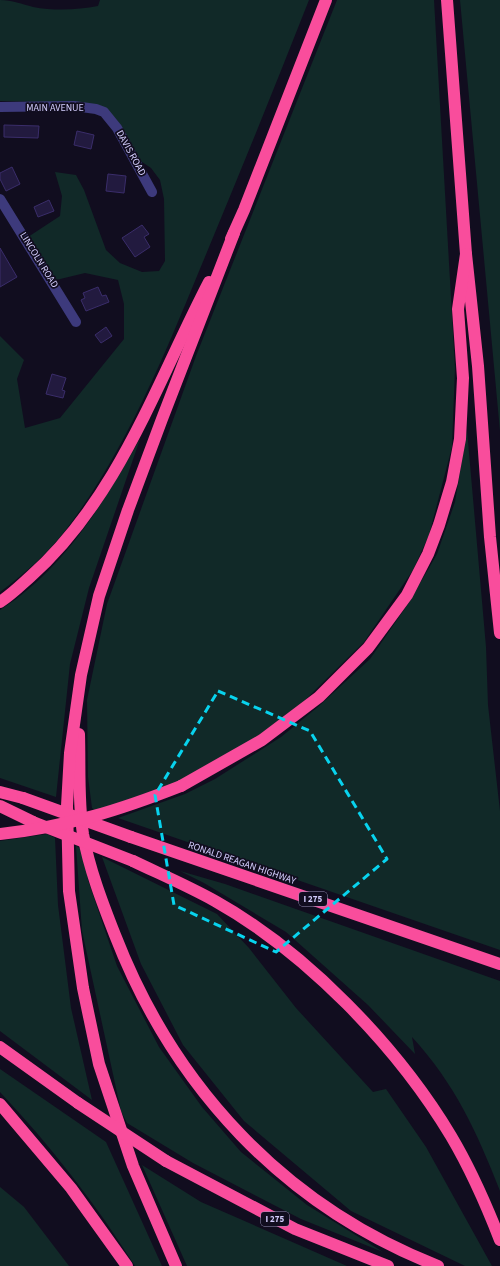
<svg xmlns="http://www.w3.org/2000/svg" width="500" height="1266" font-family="'Source Sans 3',sans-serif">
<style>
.green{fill:#112928}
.building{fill:#221a3f;stroke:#3a2d6a}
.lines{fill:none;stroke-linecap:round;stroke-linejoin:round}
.minor{stroke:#3d3a7c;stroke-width:10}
.highway{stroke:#f94d9c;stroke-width:12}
.highway-bridge{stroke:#f94d9c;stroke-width:12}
.marked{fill:none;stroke:#08d3ee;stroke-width:3;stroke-dasharray:8 5;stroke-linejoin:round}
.labels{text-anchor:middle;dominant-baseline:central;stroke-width:3.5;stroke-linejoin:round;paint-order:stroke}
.shield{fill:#110d1f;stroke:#9993ba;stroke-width:1}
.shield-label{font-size:9px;font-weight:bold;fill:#d3cdfd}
.street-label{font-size:10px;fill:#d3cdfd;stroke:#110d1f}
</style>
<rect width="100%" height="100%" fill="#110d1f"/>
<g class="green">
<path d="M0,0c12,0 22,4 33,7 21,4 45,3 65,-1l2,-6h209c-33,84 -67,168 -102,252 -39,94 -80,199 -143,280 -17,22 -41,43 -64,60v-256l24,24 -7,19 8,49 35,-10 64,-79v-35l-6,-24 -33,-7 -29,7 -28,-43 32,-21 2,-20 -7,-24 21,3 8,15 22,60 14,13 22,9 17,-1 6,-10 -1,-62 -4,-19 -9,-12 -12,-8 -22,-40 -13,-12 -16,-5 -88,-2z"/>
<path d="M337,0h97l21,368 -3,79 -23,88 -16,35 -49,72 -67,66 -53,38 -61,34 -87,31 -4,-3 -4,-31 -1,-77 20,-96 89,-248z"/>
<path d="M460,0h40v431z"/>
<path d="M467,430l19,217 2,58 12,106v139l-382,-132 67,-24 30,-15 66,-42 38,-31 51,-47 38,-55 29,-50 18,-52z"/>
<path d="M140,439l-51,149 -19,76 -14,133 -56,-19v-168c64,-40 103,-107 140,-171z"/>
<path d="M47,834l8,4 3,67 13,103 21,92 -92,-69v-190z"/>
<path d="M76,846l6,3 6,31 29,86 42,81 43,60 39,45 66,53 76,47 -82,-33 -108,-56 -66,-40 -6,-12 -39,-180z"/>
<path d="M102,857l115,57 32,34 47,60 77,84 13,-3 40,58 66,119h-27l-114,-55 -107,-90 -61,-76 -42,-81z"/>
<path d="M180,871l45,13 275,97v210c-23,-59 -45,-107 -88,-154l3,17 -47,-49 -82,-73 -82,-49z"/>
<path d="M0,1069l106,73 56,124h-27c-39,-62 -85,-121 -135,-174z"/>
<path d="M142,1165l59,37 146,64h-160z"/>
<path d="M0,1187l24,20 45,59h-69z"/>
</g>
<g class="building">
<path d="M4,125l35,1 -1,12 -34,-1z"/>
<path d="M77,131l17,4 -3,14 -17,-4z"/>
<path d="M12,167l8,17 -14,7 -6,-12v-6z"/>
<path d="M108,174l18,2 -2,17 -18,-2z"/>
<path d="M49,200l5,11 -16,6 -4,-10z"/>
<path d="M142,225l7,9 -5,3 6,10 -15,10 -13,-19z"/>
<path d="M0,248l17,29 -17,10z"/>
<path d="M98,287l4,9 4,-1 3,7 -23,9 -5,-11 4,-2 -2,-5z"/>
<path d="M106,327l6,9 -11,7 -6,-8z"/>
<path d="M52,374l14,4 -4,12 3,1 -2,7 -17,-4z"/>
</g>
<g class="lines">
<g class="minor">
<path d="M0,107l74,-1 22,3 8,3 13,16 35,64"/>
<path d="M0,199l76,123"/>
</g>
<g class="highway">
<path d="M447,0l19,254 12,112 12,171 10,96"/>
<path d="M231,239l13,-29 82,-210"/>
<path d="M0,602c11,-7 20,-16 30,-25 88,-78 126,-193 179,-295"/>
<path d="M79,734c1,33 -1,67 4,100 6,34 19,68 32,101 59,152 169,271 323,331"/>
<path d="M181,786l81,-46 57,-43 49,-49 39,-53 21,-41 11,-29 13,-43 8,-43 3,-61 -5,-69 8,-55"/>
<path d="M0,792l23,6"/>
<path d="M0,806l33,16"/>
<path d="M131,837l369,127"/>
<path d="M133,861c27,13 55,25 82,40 91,51 182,145 236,235 19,32 35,68 49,104"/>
<path d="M0,1047l78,56"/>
<path d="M0,1104l71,84 56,78"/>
<path d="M166,1161l129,68 93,37"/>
<path d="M176,1266l-43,-100 -34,-102 -16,-76 -14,-97 -2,-85 3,-53 11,-78 18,-79 29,-86 34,-91 72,-186"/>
</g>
<g class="highway-bridge">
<path d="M23,798l108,39"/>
<path d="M33,822l100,39"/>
<path d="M0,834c66,-7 120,-24 181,-48"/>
<path d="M78,1103l88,58"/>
</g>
</g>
<path class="marked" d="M218,691l92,40 77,128 -111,93 -102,-47 -19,-110z"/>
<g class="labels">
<g class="shield">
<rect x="299" y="892" width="28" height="14" rx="3"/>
<rect x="261" y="1212" width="28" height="14" rx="3"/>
</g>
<g class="shield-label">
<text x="313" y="899">I 275</text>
<text x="275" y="1219">I 275</text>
</g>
<g class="street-label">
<text x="55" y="108">MAIN AVENUE</text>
<text transform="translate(131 153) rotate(61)">DAVIS ROAD</text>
<text transform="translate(39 260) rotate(58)">LINCOLN ROAD</text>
<text transform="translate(242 863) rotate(19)">RONALD REAGAN HIGHWAY</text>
</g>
</g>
</svg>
